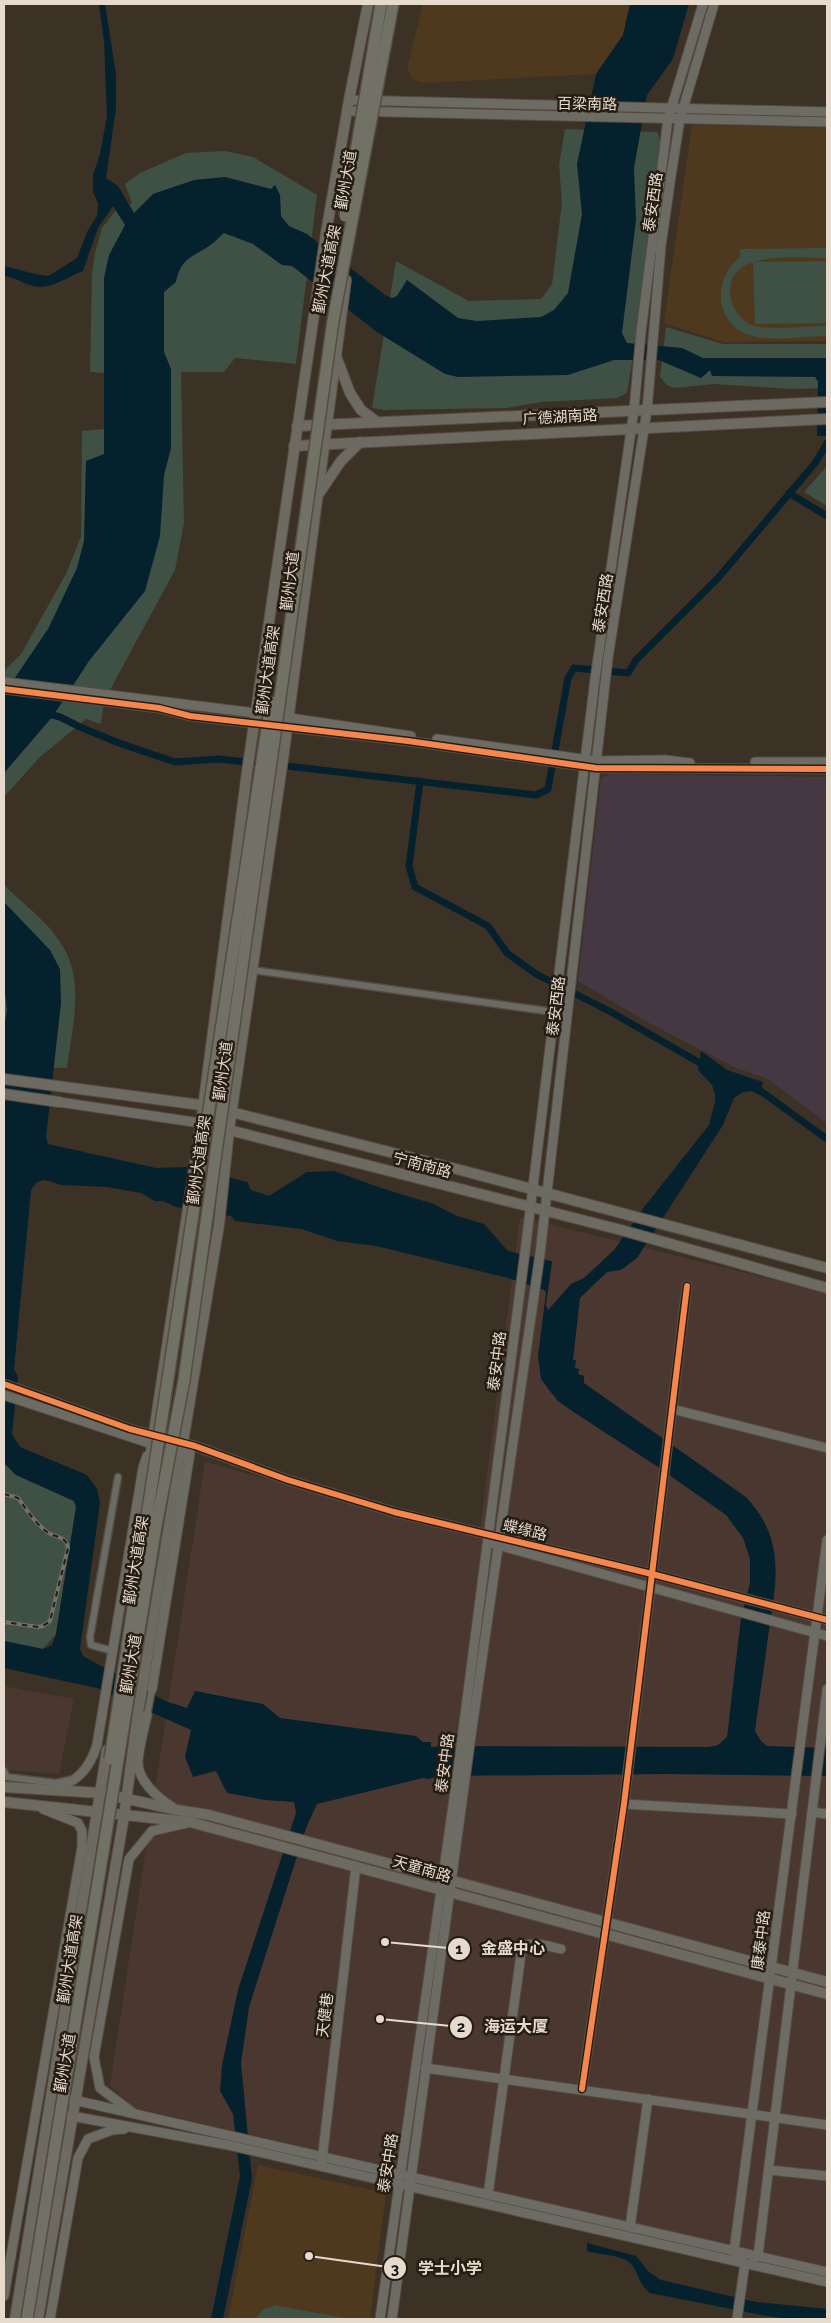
<svg xmlns="http://www.w3.org/2000/svg" width="831" height="2323" font-family="Raleway,'Noto Sans SC',sans-serif">
<style>
.commercial{fill:#4a3830}
.built{fill:#4e391e}
.medical{fill:#463842}
.green{fill:#3f5045}
.water{fill:#05212e;fill-rule:evenodd}
.lines{fill:none;stroke-linecap:round;stroke-linejoin:round}
.canal{stroke:#05212e;stroke-width:7}
.street-casing{stroke:#564c42;stroke-width:9}
.secondary-casing{stroke:#564c42;stroke-width:11}
.primary-casing{stroke:#564c42;stroke-width:12}
.street{stroke:#6a6b65;stroke-width:6}
.secondary{stroke:#6c6c65;stroke-width:9}
.primary{stroke:#6c6a61;stroke-width:10}
.rail-casing{stroke:#73716a;stroke-width:4}
.rail{stroke:#251c12;stroke-width:2;stroke-dasharray:5.5;stroke-linecap:butt}
.highway-bridge-casing{stroke:#564c42;stroke-width:14;stroke-linecap:butt}
.highway-bridge{stroke:#727166;stroke-width:11}
.cycleway-casing{stroke:#251c12;stroke-width:9}
.cycleway{stroke:#f5874c;stroke-width:6}
.labels{text-anchor:middle;dominant-baseline:central;stroke-width:5;stroke-linejoin:round;paint-order:stroke}
.street-label{font-size:15px;fill:#e6dacd;stroke:#251c12}
.leader{fill:none;stroke:#e6dacd;stroke-width:2}
.callout-dot{fill:#e6dacd;stroke:#251c12;stroke-width:2}
.mark-label{font-size:15px;text-anchor:middle;font-weight:bold;fill:#111}
.callout-label{font-size:16px;text-anchor:middle;font-weight:bold;fill:#e6dacd;stroke:#251c12;stroke-width:5;stroke-linejoin:round;paint-order:stroke}
</style>
<rect width="100%" height="100%" fill="#3c3125"/>
<g class="commercial">
<path d="M520,1217l307,76v974l-692,-159 -25,-23 95,-623 274,75z"/>
<path d="M4,1686l70,13 -15,75 -55,-4z"/>
</g>
<g class="built">
<path d="M423,4h207l-7,31 -27,39 -172,9 -11,-3 -6,-12z"/>
<path d="M692,125l135,3v213l-104,1 -59,-19z"/>
<path d="M258,2165l128,28 -16,126h-142z"/>
</g>
<path class="medical" d="M611,774l216,3v346l-61,-45 -30,-10 -87,-45 -71,-42 23,-203z"/>
<g class="green">
<path d="M565,129l92,3 3,7 -20,177 -13,77 -10,5 -76,4 -34,6 -123,2 -12,-2 24,-147 73,40 72,-2 11,-15 10,-81 -3,-38z"/>
<path d="M225,151l28,6 64,38 -21,169 -61,-6 -11,14h-43l3,151 -9,47 -71,131 -3,23 -15,-5 -47,39 -35,39v-126l17,-17 46,-82 14,-36 1,-105 22,-2v-56l-14,-1 2,-97 3,-22 7,-25 17,-22 4,5 9,-8 -7,-19 15,-11 46,-20z"/>
<path d="M827,248v10c-29,0 -106,-10 -96,41 2,11 10,21 20,26 15,6 58,1 76,1v10c-21,0 -50,5 -70,1 -42,-8 -47,-55 -17,-80v-8z"/>
<path d="M827,261v62l-72,1 -2,-62z"/>
<path d="M666,327l57,17h104v44l-36,1 -77,-5 -40,4 -7,-3 -7,-8z"/>
<path d="M827,466v40l-23,-14z"/>
<path d="M4,885c18,18 42,35 56,57 26,36 12,85 7,126l-63,-2z"/>
<path d="M4,1463l12,12 58,26 2,6 -20,127 -13,15 -39,-8z"/>
<path d="M275,2305l4,1 72,13h-95l6,-9z"/>
</g>
<g class="water">
<path d="M99,4h6l11,70v34l-10,70 12,8 16,27 19,-19 41,-14 31,-3 46,12 4,-4 5,10 1,21 8,10 18,8 78,61 7,3 5,-2 10,-16 51,38 19,3 64,-4 13,-7 14,-17 14,-79 -5,-50 19,-90 27,-39 7,-31h59l-16,55 -26,36 -13,73 2,52 -14,113 5,10 55,5 21,10h124v78h-10l1,-54 -3,-5 -103,-1 -2,-6 -9,8 -42,-18h-45l-46,15 -110,2 -13,-3 -68,-42 -85,-66 -10,-1 -29,-21 -29,-11c-5,4 -10,10 -15,13 -18,12 -28,12 -33,36l-12,10v60l7,17v79l-7,27 -4,61 -15,55 -56,70 -36,55 -49,57v-79l44,-65 29,-61 7,-27 2,-80 18,-7v-176l5,-23 16,-30 -12,-19 -15,22 -15,43c-17,6 -34,21 -53,14 -9,-3 -17,-8 -26,-9v-10l31,8 13,2 7,-4 22,-14 11,-28 9,-14 1,-13 -5,-11v-17l7,-21 7,-38 -3,-75z"/>
<path d="M4,902l46,48 10,19 1,34 -15,134 2,7 108,24 30,-1 61,15 4,8 18,6 38,-24 27,-1 50,18 50,15 23,12 27,8 24,27 43,10 1,1 -6,43 2,5 23,-26 13,-6 30,-28 31,-44 64,-81 6,-23v-8l-3,-9 -14,-15 3,-19 26,19 36,12 -3,13 -8,-4 -9,1 -9,6 -11,27 -86,133 -16,12 -14,2 -27,26 -7,62h3l-1,8 4,1 -1,5 6,2v7l162,114c41,44 30,86 22,140 -4,31 -9,63 -13,94l6,10 6,5 60,2v28l-161,-2 -227,2 -10,3 -6,-1 -106,26 -11,24 -57,179 -8,56 11,116 -29,140h-12l29,-143 -7,-62 -13,-23 2,-26 16,-75 58,-177 -2,-11 -29,-2 -38,-7 -11,-22 -23,6 -8,-20 6,-27 -94,-42 -93,-20v-27l39,8 9,-4 4,-11 20,-127 -2,-6 -58,-26 -12,-12v-436l3,-17 -3,-26zM45,1180l16,5 46,2 34,6 14,8h8l13,6 55,9 4,5 67,8 35,12 39,5 132,32 36,12 2,3 -8,63 3,23 8,11 9,11 14,10 83,54 71,50 17,23 7,21v24l-9,35 -14,119 -9,8 -9,2 -262,-1 -16,1v-5h-8l-7,-6 -136,-18 -17,-14 -68,-13 -8,17 -22,-7 -82,-45 -3,-7 20,-146 -3,-14 -10,-14 -67,-28 -8,-13 6,-57 -4,-8 17,-179 6,-8z"/>
<path d="M587,2243l49,13 13,16 12,8 95,22 71,7v10h-38l-22,-3 -117,-23c-13,-11 -11,-21 -20,-30 -10,-9 -31,-8 -43,-12z"/>
</g>
<g class="lines">
<g class="canal">
<path d="M789,493l38,23"/>
<path d="M45,713l15,4 20,10 39,16 56,19 43,-3 47,5"/>
<path d="M278,765l258,30 12,-6 20,-111 6,-10 54,5 8,-13 82,-82 98,-116 11,-19"/>
<path d="M420,781l-11,85 6,21 73,39 19,27 29,21 75,38 96,55"/>
<path d="M754,1088l8,4 65,47"/>
</g>
<g class="street-casing">
<g id="street">
<path d="M252,970l302,42"/>
<path d="M113,1651l-22,-6 -1,-8 28,-160"/>
<path d="M147,1715l5,-26"/>
<path d="M4,1771l3,6 49,6 13,-3"/>
</g>
</g>
<g class="secondary-casing">
<g id="secondary">
<path d="M349,100l478,12"/>
<path d="M347,111l480,11"/>
<path d="M4,682l252,31 155,23"/>
<path d="M4,689l155,19 31,8 218,25 188,27 231,1"/>
<path d="M437,739l160,22 68,-1 25,3"/>
<path d="M755,762h72"/>
<path d="M59,1102l148,22"/>
<path d="M4,1384l126,45 65,17 93,34 106,32 258,62 175,46"/>
<path d="M4,1395l148,49 25,6"/>
<path d="M672,1409l155,39"/>
<path d="M494,1544l333,92"/>
<path d="M152,1689l38,-236"/>
<path d="M147,1715c-3,14 -8,31 -9,46 -1,19 20,37 34,46"/>
<path d="M51,1790c26,-8 38,-20 46,-45l46,-277 4,-12"/>
<path d="M624,1804l168,10"/>
<path d="M812,1812l15,2"/>
<path d="M425,2068l402,57"/>
<path d="M582,2089l42,-285 63,-518"/>
<path d="M52,2095l775,177"/>
<path d="M50,2112l178,33 599,137"/>
<path d="M132,2112l-32,-24 -6,-31 35,-198 23,-28 35,-8"/>
<path d="M322,2161l34,-295"/>
<path d="M769,2170l58,6"/>
<path d="M488,2195l34,-248c12,-7 27,0 39,2"/>
<path d="M630,2227l18,-128"/>
<path d="M754,2258l4,-2 69,-567"/>
<path d="M4,2296l78,-449v-16l-4,-8 -35,-14"/>
<path d="M50,2319l28,-161 10,-19 24,-9 12,-1"/>
<path d="M380,2319l77,-542 68,-525 70,-573 39,-269 7,-78 27,-213 35,-115"/>
<path d="M392,2319l77,-569 71,-496 68,-596 39,-248 14,-164 10,-70 9,-57 34,-115"/>
<path d="M737,2319l8,-56 -11,-12 93,-711"/>
</g>
</g>
<g class="primary-casing">
<g id="primary">
<path d="M336,356l14,37 11,17 16,12"/>
<path d="M297,426l530,-24"/>
<path d="M294,446l533,-27"/>
<path d="M318,495l23,-34 19,-19"/>
<path d="M4,1079l204,27"/>
<path d="M4,1094l55,8"/>
<path d="M227,1111l222,56 378,101"/>
<path d="M229,1130l392,100 206,58"/>
<path d="M136,1550l65,-427 46,-351 79,-539 23,-133 19,-96"/>
<path d="M4,1787l97,6 76,17 32,5 618,167"/>
<path d="M4,1802l186,20 637,172"/>
<path d="M15,2319l92,-569"/>
<path d="M38,2319l86,-503 14,-103 81,-488 10,-95 55,-378 62,-472"/>
</g>
</g>
<use href="#street" class="street"/>
<use href="#secondary" class="secondary"/>
<use href="#primary" class="primary"/>
<g class="rail-casing">
<path id="rail" d="M4,1494l14,4c9,12 16,24 29,34 8,6 19,3 21,16l-18,73 -7,5 -5,1 -34,-5"/>
</g>
<use href="#rail" class="rail"/>
<g class="highway-bridge-casing">
<g id="highway-bridge">
<path d="M345,216l36,-212"/>
<path d="M110,1759l161,-1057"/>
<path d="M27,2319l129,-793 28,-146 149,-1059 60,-317"/>
</g>
</g>
<use href="#highway-bridge" class="highway-bridge"/>
<g class="cycleway-casing">
<g id="cycleway">
<path d="M4,689l155,19 31,8 218,25 188,27 231,1"/>
<path d="M4,1384l126,45 65,17 93,34 106,32 258,62 175,46"/>
<path d="M582,2089l42,-285 63,-518"/>
</g>
</g>
<use href="#cycleway" class="cycleway"/>
</g>
<g class="labels">
<g class="street-label">
<text transform="translate(587 104) rotate(1)">百梁南路</text>
<text transform="translate(346 180) rotate(-80)">鄞州大道</text>
<text transform="translate(653 202) rotate(-82)">泰安西路</text>
<text transform="translate(327 269) rotate(-79)">鄞州大道高架</text>
<text transform="translate(560 417) rotate(-3)">广德湖南路</text>
<text transform="translate(290 581) rotate(-83)">鄞州大道</text>
<text transform="translate(603 603) rotate(-81)">泰安西路</text>
<text transform="translate(268 670) rotate(-82)">鄞州大道高架</text>
<text transform="translate(556 1006) rotate(-83)">泰安西路</text>
<text transform="translate(223 1071) rotate(-82)">鄞州大道</text>
<text transform="translate(199 1160) rotate(-82)">鄞州大道高架</text>
<text transform="translate(422 1165) rotate(15)">宁南南路</text>
<text transform="translate(497 1361) rotate(-83)">泰安中路</text>
<text transform="translate(525 1530) rotate(14)">蝶缘路</text>
<text transform="translate(136 1560) rotate(-81)">鄞州大道高架</text>
<text transform="translate(131 1664) rotate(-80)">鄞州大道</text>
<text transform="translate(445 1763) rotate(-83)">泰安中路</text>
<text transform="translate(422 1869) rotate(16)">天童南路</text>
<text transform="translate(761 1940) rotate(-83)">康泰中路</text>
<text transform="translate(70 1959) rotate(-81)">鄞州大道高架</text>
<text transform="translate(325 2015) rotate(-83)">天健巷</text>
<text transform="translate(65 2063) rotate(-80)">鄞州大道</text>
<text transform="translate(388 2163) rotate(-81)">泰安中路</text>
</g>
</g>
<path class="leader" d="M385 1942L459 1949M380 2019L461 2027M309 2256L395 2268"/>
<g class="callout-dot">
<circle cx="385" cy="1942" r="5"/>
<circle cx="380" cy="2019" r="5"/>
<circle cx="309" cy="2256" r="5"/>
<circle cx="459" cy="1949" r="12"/>
<circle cx="461" cy="2027" r="12"/>
<circle cx="395" cy="2268" r="12"/>
</g>
<g class="mark-label">
<text x="459" y="1954">1</text>
<text x="461" y="2032">2</text>
<text x="395" y="2274">3</text>
</g>
<g class="callout-label">
<text x="513" y="1954">金盛中心</text>
<text x="516" y="2032">海运大厦</text>
<text x="450" y="2274">学士小学</text>
</g>
<rect width="831" height="2323" fill="none" stroke="#e6dacd" stroke-width="10"/>
</svg>
